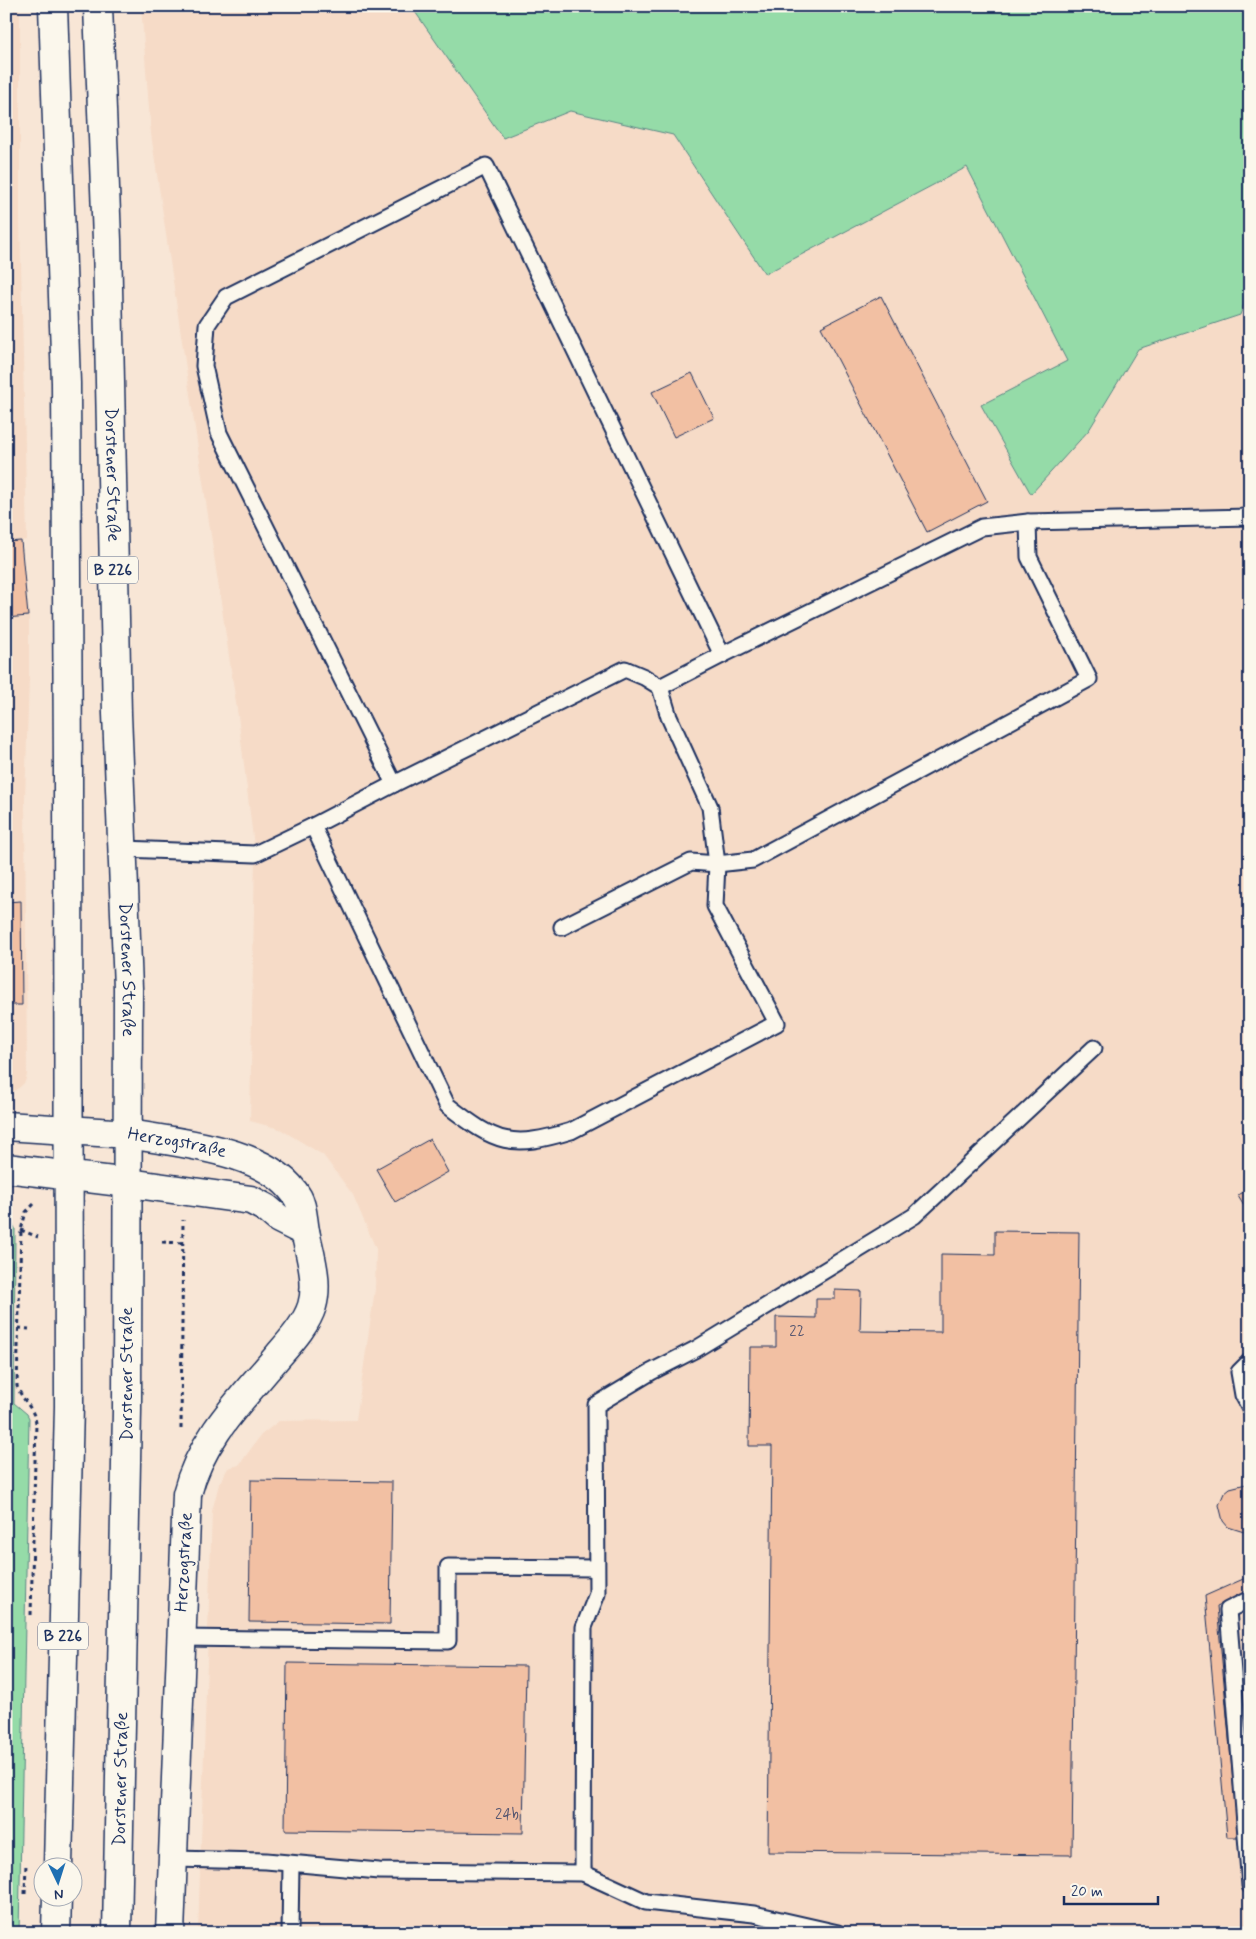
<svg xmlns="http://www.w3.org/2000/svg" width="1256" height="1939" font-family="Mynerve,sans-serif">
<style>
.built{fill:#f6dbc7}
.green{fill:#95dba8;stroke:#588583}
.building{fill:#f2c0a3;stroke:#1b2f5e}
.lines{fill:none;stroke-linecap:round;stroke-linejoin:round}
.lane-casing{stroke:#1b2f5e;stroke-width:19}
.street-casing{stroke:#1b2f5e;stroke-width:31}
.secondary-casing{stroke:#1b2f5e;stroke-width:31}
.primary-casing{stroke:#1b2f5e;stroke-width:31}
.path{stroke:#1b2f5e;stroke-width:3;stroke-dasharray:4 4;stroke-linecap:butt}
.lane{stroke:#fbf7ec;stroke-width:15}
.street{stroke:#fbf7ec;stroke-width:28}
.secondary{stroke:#fbf7ec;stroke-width:28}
.primary{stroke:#fbf7ec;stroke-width:28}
.labels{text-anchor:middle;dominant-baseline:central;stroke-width:4;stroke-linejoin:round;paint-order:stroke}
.number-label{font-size:15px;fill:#51536f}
.shield{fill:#fbf7ec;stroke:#5e6b89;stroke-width:1}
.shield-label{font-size:16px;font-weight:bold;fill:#1b2f5e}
.street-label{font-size:18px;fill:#1b2f5e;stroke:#fbf7ec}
</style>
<rect width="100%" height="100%" fill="#f8e6d6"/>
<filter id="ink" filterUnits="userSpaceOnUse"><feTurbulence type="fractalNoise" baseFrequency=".02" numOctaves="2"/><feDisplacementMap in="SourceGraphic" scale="10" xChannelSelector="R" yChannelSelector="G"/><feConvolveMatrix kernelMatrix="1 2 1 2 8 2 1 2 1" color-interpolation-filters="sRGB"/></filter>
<g filter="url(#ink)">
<g class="built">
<path d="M6,6h14v212l7,322 -6,1 8,75v62l-4,121 2,276 -2,7 -5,5 -14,9z"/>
<path d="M141,6h270l92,132 66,-27 104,24 92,139 202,-107 101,194 21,69 49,-81 102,-34 10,-28v1646h-1052l14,-422 7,-27 9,-16 11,-3 22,-30 18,-14 77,-1 19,-131 1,-40 -23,-54 -30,-40 -43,-26 -30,-8 5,-267 -17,-138 -87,-582z"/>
</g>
<g class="green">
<path d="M411,6h839v281l-10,28 -102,34 -49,81 -58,64 -50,-89 86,-44 -100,-194 -202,107 -92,-139 -103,-24 -67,27z"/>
<path d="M6,1215l9,13 -1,175 13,11 2,4 -10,515h-13z"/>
</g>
<g class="building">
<path d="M881,296l106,205 -60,31 -106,-205z"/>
<path d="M692,373l22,45 -40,19 -22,-45z"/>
<path d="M21,541l7,75 -22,2v-76z"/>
<path d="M21,901l1,104h-16v-103z"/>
<path d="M430,1139l18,33 -53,30 -19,-33z"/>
<path d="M1250,1189v26l-12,-20z"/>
<path d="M995,1231l84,1 -7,623 -304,-3 4,-406h-23l1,-99h26v-30l40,1v-19h19v-9l26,1 -1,40 81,1v-78l54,1z"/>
<path d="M251,1480l141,2 -2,142 -141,-2z"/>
<path d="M1246,1484l4,2v45l-6,1 -16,-5 -5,-6 -4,-16 5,-12 6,-5z"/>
<path d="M1250,1576v14l-33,16 21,231h-11l-22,-241z"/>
<path d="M287,1663l239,3 -3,167 -238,-3z"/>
</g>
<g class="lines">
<g class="lane-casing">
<g id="lane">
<path d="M394,784l231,-115 19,8 16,10"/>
<path d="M313,826l81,-42 -175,-351 -15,-67 3,-41 19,-28 260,-131 236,489"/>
<path d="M124,849l131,5 58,-28 134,279c50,39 64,44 124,26l206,-108 -62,-117 2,-42 -7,-57 -41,-90 -9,-30 62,-32 260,-128 46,-5 222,-5"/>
<path d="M562,927l129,-65 26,2 36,-4 336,-181 -60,-122 -1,-35"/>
<path d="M1250,1361l-11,11 4,23 7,13"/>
<path d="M1250,1599l-22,11 22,276"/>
<path d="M181,1638l267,3v-74l148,1"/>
<path d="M174,1859l92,2 113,10 204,2 63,29 108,12 84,19"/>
<path d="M583,1873l1,-246 13,-33 -1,-189 55,-33 45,-23 218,-133 180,-168"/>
<path d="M290,1933l1,-69"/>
</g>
</g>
<g class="street-casing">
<g id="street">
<path id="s1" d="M129,1134c50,9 142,16 169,64 5,9 5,23 7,33 5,24 14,51 7,75 -6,19 -22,36 -34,50 -36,43 -77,82 -91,138l-17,439"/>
<path d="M129,1183l122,17 15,8 13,11 26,13"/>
</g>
</g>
<g class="secondary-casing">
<g id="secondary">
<path d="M6,1126l123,8"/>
<path d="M6,1168l123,15"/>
</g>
</g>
<g class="primary-casing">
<g id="primary">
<path d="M53,6l13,377 2,389 1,634 -11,460"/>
<path id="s2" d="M98,6l9,234 10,474 11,274 -1,422 -10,523"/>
<path d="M56,1933l1,-37"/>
</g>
</g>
<g class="path">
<path d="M21,1230l17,7"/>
<path d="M162,1242l20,1"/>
<path d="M18,1328l11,1"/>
<path d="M181,1429l2,-209"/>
<path d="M31,1615l5,-192c-2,-15 -14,-23 -19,-37l4,-156 5,-18 9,-9"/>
<path d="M25,1894l1,-31"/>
</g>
<use href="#lane" class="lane"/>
<use href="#street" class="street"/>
<use href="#secondary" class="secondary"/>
<use href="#primary" class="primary"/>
</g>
</g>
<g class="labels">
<g class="number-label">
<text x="797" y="1332">22</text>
<text x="507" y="1815">24b</text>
</g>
<g class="shield">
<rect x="88" y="556.5" width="50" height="27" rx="4"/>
<rect x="38" y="1622.5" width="50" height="27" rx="4"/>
</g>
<g class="shield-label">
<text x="113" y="570">B 226</text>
<text x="63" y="1636">B 226</text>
</g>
<g class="street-label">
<text stroke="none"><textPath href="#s2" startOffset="469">Dorstener Straße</textPath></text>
<text stroke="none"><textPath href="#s2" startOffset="964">Dorstener Straße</textPath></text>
<text stroke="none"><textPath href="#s1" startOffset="49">Herzogstraße</textPath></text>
<text transform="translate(127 1374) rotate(-90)">Dorstener Straße</text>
<text transform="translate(184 1562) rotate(-87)">Herzogstraße</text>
<text transform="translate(121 1779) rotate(-89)">Dorstener Straße</text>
</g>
</g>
<rect width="1256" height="1939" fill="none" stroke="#fbf7ec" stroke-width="25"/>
<rect x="12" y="12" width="1231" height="1914" fill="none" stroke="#1b2f5e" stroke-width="2" filter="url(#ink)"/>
<g transform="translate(58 1882) rotate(176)"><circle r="24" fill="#fbf7ec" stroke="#a1a7b3"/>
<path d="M0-4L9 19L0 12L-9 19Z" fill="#1f6fb2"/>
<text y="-8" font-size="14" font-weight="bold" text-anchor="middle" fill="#1b2f5e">N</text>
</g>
<path d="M1064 1896v8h94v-8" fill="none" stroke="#1b2f5e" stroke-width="2.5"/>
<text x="1071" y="1896" font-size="15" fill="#1b2f5e" stroke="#fbf7ec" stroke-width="4" paint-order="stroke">20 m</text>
</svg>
